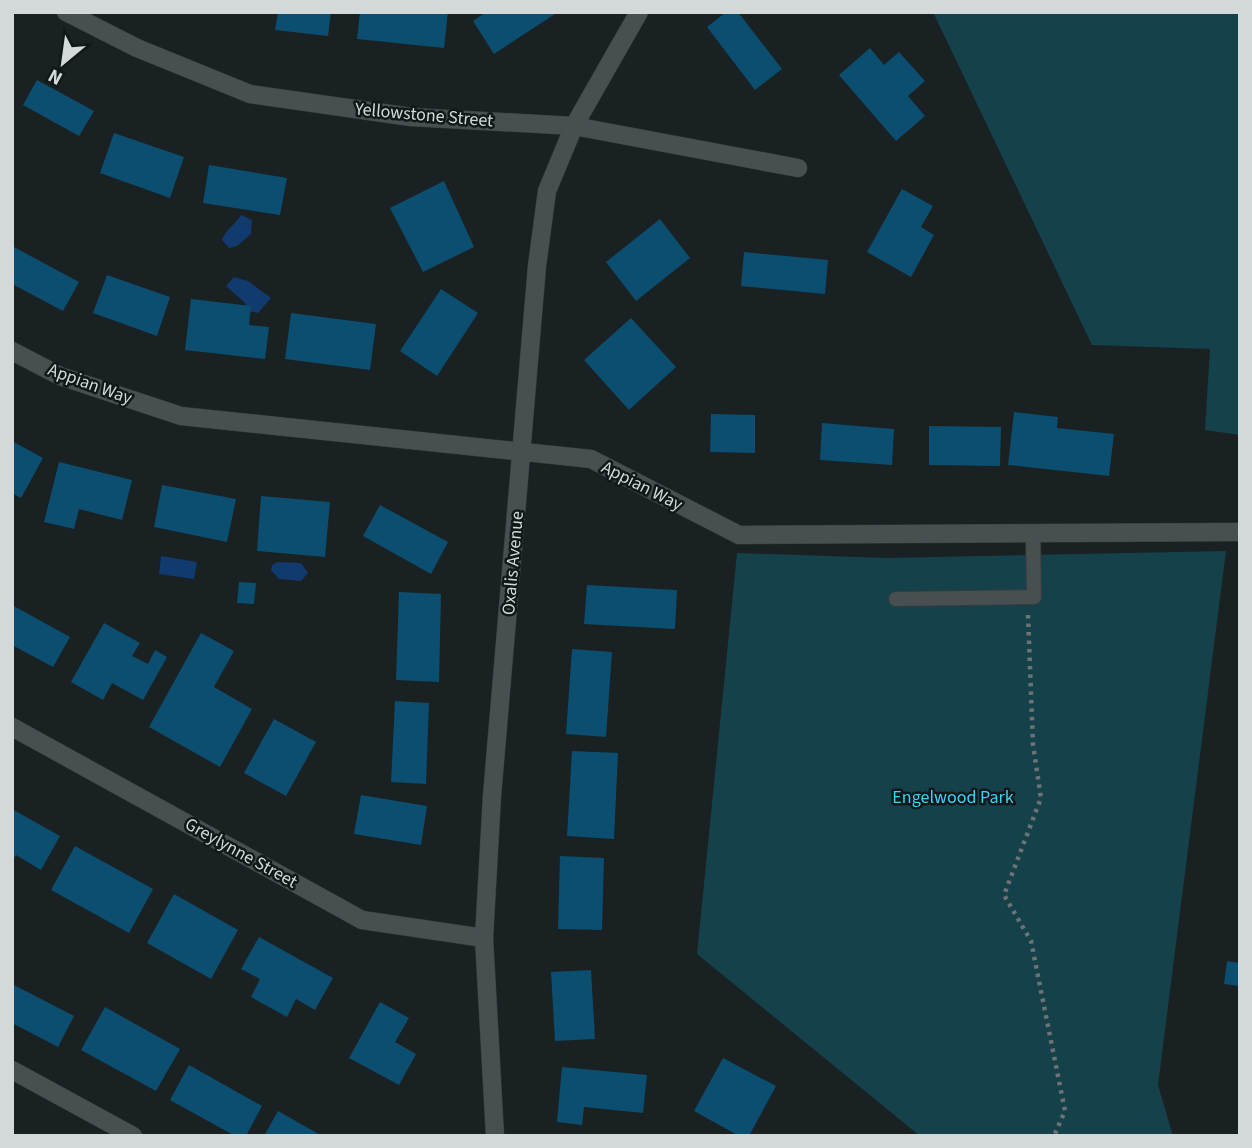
<svg xmlns="http://www.w3.org/2000/svg" width="1252" height="1148" font-family="'Source Sans 3',sans-serif">
<style>
.green{fill:#15414b}
.water{fill:#113a6f}
.building{fill:#0b4e6f}
.lines{fill:none;stroke-linecap:round;stroke-linejoin:round}
.service-casing{stroke:#363c3d;stroke-width:16}
.minor-casing{stroke:#363c3d;stroke-width:19}
.tertiary-casing{stroke:#363c3d;stroke-width:19}
.path{stroke:#6d7375;stroke-width:4.5;stroke-dasharray:3.5 5;stroke-linecap:butt}
.service{stroke:#474f51;stroke-width:14}
.minor{stroke:#474f51;stroke-width:18}
.tertiary{stroke:#474f51;stroke-width:18}
.labels{text-anchor:middle;dominant-baseline:central;stroke-width:5;stroke-linejoin:round;paint-order:stroke}
.street-label{font-size:18px;fill:#d3d8d9;stroke:#11181a}
.park-label{font-size:18px;fill:#35d5f7;stroke:#11181a}
</style>
<rect width="100%" height="100%" fill="#1a2123"/>
<g class="green">
<path d="M933,12h307v423l-35,-5 5,-81 -118,-4z"/>
<path d="M1226,551l-68,534 15,51h-253l-223,-182 40,-401 151,5z"/>
</g>
<g class="water">
<path d="M241,215l11,5 -1,14 -14,12 -8,2 -7,-8c3,-10 14,-16 19,-25z"/>
<path d="M234,277l14,4 23,17 -13,15 -10,-2 -3,-8 -19,-17z"/>
<path d="M161,556l36,6 -3,17 -35,-5z"/>
<path d="M278,562l23,1 7,10 -7,8 -22,-2 -8,-9 1,-5z"/>
</g>
<g class="building">
<path d="M278,12h53l-3,24 -53,-6z"/>
<path d="M360,12h88l-4,36 -87,-9z"/>
<path d="M486,12h72l-64,42 -21,-33z"/>
<path d="M726,12h12l44,57 -27,21 -48,-63z"/>
<path d="M870,48l14,17 15,-13 26,29 -17,15 17,20 -29,25 -57,-66z"/>
<path d="M37,80l57,31 -15,25 -56,-31z"/>
<path d="M114,133l70,24 -14,41 -70,-25z"/>
<path d="M209,165l78,13 -7,37 -77,-12z"/>
<path d="M444,181l30,66 -51,25 -33,-64z"/>
<path d="M902,189l31,17 -12,21 13,8 -23,42 -44,-25z"/>
<path d="M660,219l30,39 -54,43 -30,-39z"/>
<path d="M12,246l67,36 -16,29 -51,-27z"/>
<path d="M744,252l84,8 -3,34 -84,-8z"/>
<path d="M107,275l63,22 -13,39 -64,-23z"/>
<path d="M441,289l37,24 -41,63 -37,-25z"/>
<path d="M191,299l60,7 -2,19 20,2 -4,32 -80,-9z"/>
<path d="M291,313l85,11 -6,46 -85,-11z"/>
<path d="M631,318l45,49 -47,43 -45,-50z"/>
<path d="M1014,412l44,5 -1,11 57,6 -5,42 -101,-11z"/>
<path d="M711,414l44,1v38l-45,-1z"/>
<path d="M822,423l72,6 -2,36 -72,-5z"/>
<path d="M929,426l72,1 -1,39 -71,-1z"/>
<path d="M12,441l31,17 -22,40 -9,-5z"/>
<path d="M59,462l73,18 -10,40 -43,-11 -5,20 -30,-7z"/>
<path d="M162,485l74,14 -9,43 -73,-15z"/>
<path d="M261,496l69,6 -5,55 -68,-6z"/>
<path d="M380,505l68,37 -17,32 -68,-38z"/>
<path d="M239,582l17,1 -2,21 -17,-1z"/>
<path d="M587,585l90,5 -2,39 -91,-5z"/>
<path d="M399,592l42,2 -2,88 -43,-2z"/>
<path d="M12,605l58,32 -17,30 -41,-22z"/>
<path d="M104,623l36,20 -8,13 16,8 7,-14 12,7 -24,43 -31,-17 -9,17 -32,-18z"/>
<path d="M201,633l33,18 -20,36 38,22 -32,58 -71,-40z"/>
<path d="M572,649l40,3 -6,85 -40,-3z"/>
<path d="M395,701l34,2 -3,81 -35,-2z"/>
<path d="M274,719l42,23 -30,54 -42,-23z"/>
<path d="M572,751l46,2 -4,86 -47,-3z"/>
<path d="M361,795l66,11 -6,39 -67,-11z"/>
<path d="M12,809l48,27 -19,34 -25,-15 -4,7z"/>
<path d="M75,846l78,43 -24,44 -78,-43z"/>
<path d="M560,856l44,2 -2,72 -44,-1z"/>
<path d="M174,894l64,36 -27,49 -64,-36z"/>
<path d="M259,937l74,41 -18,32 -19,-11 -9,18 -36,-20 9,-18 -19,-10z"/>
<path d="M1227,961l13,2v23l-16,-2z"/>
<path d="M591,970l4,69 -40,2 -4,-69z"/>
<path d="M12,984l62,32 -16,31 -46,-24z"/>
<path d="M380,1002l29,16 -14,24 21,12 -17,31 -50,-27z"/>
<path d="M105,1007l75,42 -24,42 -75,-41z"/>
<path d="M723,1058l53,28 -27,50h-10l-45,-25z"/>
<path d="M189,1065l73,41 -16,30h-11l-65,-36z"/>
<path d="M562,1067l85,8 -4,38 -59,-6 -2,18 -25,-3z"/>
<path d="M278,1111l44,25h-58z"/>
</g>
<g class="lines">
<g class="service-casing">
<path id="service" d="M896,599l138,-2 -1,-64"/>
</g>
<g class="minor-casing">
<g id="minor">
<path d="M66,12l71,36 113,46 161,23 163,9 224,42"/>
<path d="M12,351l48,25 121,40 410,43 148,76 501,-3"/>
<path d="M12,727l350,193 122,18"/>
<path d="M12,1070l121,66"/>
</g>
</g>
<g class="tertiary-casing">
<path id="tertiary" d="M495,1136l-11,-198 8,-142 45,-530 10,-75 27,-65 65,-114"/>
</g>
<path class="path" d="M1028,615l5,130 8,53 -37,97 27,46 34,170 -11,25"/>
<use href="#service" class="service"/>
<use href="#minor" class="minor"/>
<use href="#tertiary" class="tertiary"/>
</g>
<g class="labels">
<g class="street-label">
<text transform="translate(424 115) rotate(5)">Yellowstone Street</text>
<text transform="translate(90 384) rotate(20)">Appian Way</text>
<text transform="translate(642 486) rotate(27)">Appian Way</text>
<text transform="translate(513 563) rotate(-85)">Oxalis Avenue</text>
<text transform="translate(241 853) rotate(29)">Greylynne Street</text>
</g>
<g class="park-label">
<text x="953" y="797">Engelwood Park</text>
</g>
</g>
<rect width="1252" height="1148" fill="none" stroke="#d3d8d9" stroke-width="28"/>
<g transform="translate(63 63) rotate(209)" stroke="#11181a" stroke-width="5" paint-order="stroke">
<path d="M0-5L12 26L0 18L-12 26Z" fill="#d3d8d9"/>
<text y="-10" font-size="19" font-weight="bold" text-anchor="middle" fill="#d3d8d9">N</text>
</g>
</svg>
